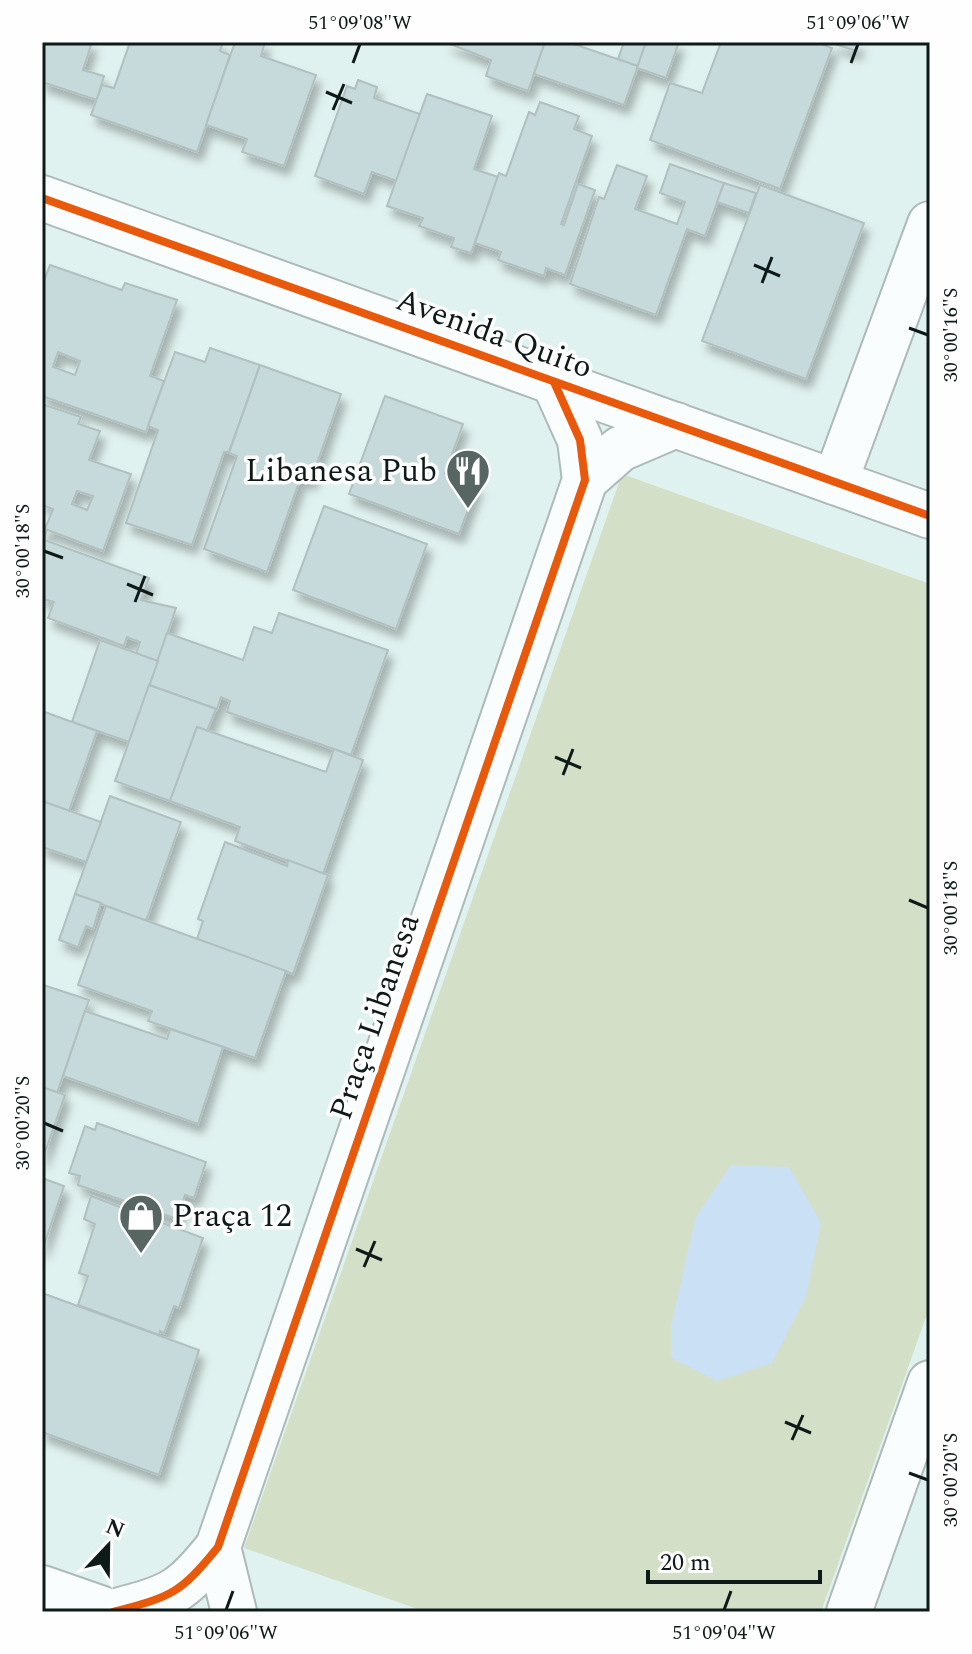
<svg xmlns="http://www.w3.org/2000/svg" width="972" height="1654" font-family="Spectral,serif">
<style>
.green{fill:#d3dfc7}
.water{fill:#cae0f5}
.building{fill:#c6d9db;stroke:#b1bfbf;stroke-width:2;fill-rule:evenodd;filter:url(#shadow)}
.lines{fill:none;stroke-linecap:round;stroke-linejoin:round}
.minor-casing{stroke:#adbab9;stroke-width:48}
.tertiary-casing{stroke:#adbab9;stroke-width:48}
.minor{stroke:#fafdfd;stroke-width:44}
.tertiary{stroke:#fafdfd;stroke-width:44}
.cycleway-casing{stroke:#fefefe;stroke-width:13}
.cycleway{stroke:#e8590c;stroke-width:8}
.ticks{fill:none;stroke:#0e1a18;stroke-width:3}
.labels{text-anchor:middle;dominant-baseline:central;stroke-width:7;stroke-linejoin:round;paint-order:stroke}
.street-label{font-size:32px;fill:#0e1a18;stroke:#fefefe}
.poi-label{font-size:32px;fill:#0e1a18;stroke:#fefefe;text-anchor:end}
.neatline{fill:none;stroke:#0e1a18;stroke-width:3}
.ticks-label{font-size:20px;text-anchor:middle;fill:#0e1a18}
</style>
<defs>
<filter id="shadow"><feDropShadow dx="5" dy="9" stdDeviation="4" flood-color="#0004"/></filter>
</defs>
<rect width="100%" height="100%" fill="#e0f2ef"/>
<path class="green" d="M622,474l308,110v722l-109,306h-395l-182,-64z"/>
<path class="water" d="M731,1165l58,2 32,56 -15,73 -34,67 -55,18 -46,-23v-33l25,-109z"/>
<g class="building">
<path d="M42,42h50l-9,28 21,6 -7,24 -55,-18z"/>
<path d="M130,42h93l-3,9 10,4 -33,97 -106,-37 11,-30 12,3z"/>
<path d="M235,42h30l-4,14 55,19 -32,91 -42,-14 5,-13 -41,-14z"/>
<path d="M445,42h100l-17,49 -42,-15 5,-16z"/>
<path d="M545,42h23l70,24 -14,39 -90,-31z"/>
<path d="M624,42h22l-8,24 -20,-7z"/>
<path d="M646,42h33l-13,36 -29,-10z"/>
<path d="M721,42h95l16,6 -52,141 -130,-49 20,-57 32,10z"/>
<path d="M829,42h30l-3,9z"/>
<path d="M358,80l19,7 -3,11 46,16 -23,67 -25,-9 -8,22 -49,-18 32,-90 8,3z"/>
<path d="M427,94l65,22 -18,53 24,8 -27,76 -20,-6 3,-9 -35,-12 4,-8 -36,-12z"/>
<path d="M540,102l39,14 -5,13 18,7 -31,88 3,1 14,-41 17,6 -30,85 -19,-7 -2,8 -46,-16 3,-8 -26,-9 24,-70 7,3 23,-64 6,3z"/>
<path d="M670,164l54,19 -19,53 -18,-7 -31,86 -86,-31 29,-87 5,2 13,-34 30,11 -12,33 42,15 8,-22 -25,-9z"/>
<path d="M724,183l32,10 -7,20 -32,-11z"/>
<path d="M760,185l104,38 -58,156 -104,-38z"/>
<path d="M50,265l72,25 3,-7 52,17 -27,76 14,5 -18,51 -104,-36v-110zM58,352l22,9 -5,14 -22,-8z"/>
<path d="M210,348l50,17 -31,87h-5l-32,93 -66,-22 32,-93 -10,-4 27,-74 30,10z"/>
<path d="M260,365l81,29 -30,87 -10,-4 -34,95 -63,-23 33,-93 -8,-3z"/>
<path d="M385,396l78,28 -18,50 32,11 -18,49 -110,-40z"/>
<path d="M42,404l39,13 -3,7 22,7 -11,29 42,14 -28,77 -58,-22 8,-20 -11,-4zM77,491l16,5 -6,14 -15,-6z"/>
<path d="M324,506l103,38 -31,85 -103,-39z"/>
<path d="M42,528l5,2 -3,10 105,38 -8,22 35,8 -18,53 -22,-7 4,-12 -13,-5 -3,9 -76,-28 6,-16 -12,-3z"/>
<path d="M279,613l109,37 -37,105 -124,-43 3,-11 -9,-4 -4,12 -68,-24 18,-52 76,27 11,-33 18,6z"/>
<path d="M100,640l58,21 -29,81 -57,-20z"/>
<path d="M149,685l67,24 -9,22 -10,-4 -27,74 -55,-20z"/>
<path d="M42,711l55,20 -28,80 -27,-10z"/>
<path d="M197,727l129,45 8,-23 29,11 -40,114 -88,-33 5,-14 -70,-26z"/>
<path d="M110,796l71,26 -35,99 -71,-27z"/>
<path d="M42,801l59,21 -15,40 -44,-15z"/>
<path d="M225,842l62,24 1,-6 40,15 -35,99 -96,-35 6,-18 -5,-2z"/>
<path d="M75,894l26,9 -8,26 -7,-3 -8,21 -19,-7z"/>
<path d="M106,906l180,65 -31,87 -107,-37 4,-10 -74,-26z"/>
<path d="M43,985l46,15 -32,93 -15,-6z"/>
<path d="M85,1011l82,28 3,-10 53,18 -25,77 -135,-48z"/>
<path d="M42,1087l23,8 -23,66z"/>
<path d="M97,1123l109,39 -12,36 -9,-3 -8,24 -99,-34 2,-9 -11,-3 16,-47 10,4z"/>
<path d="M42,1178l22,8 -22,65z"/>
<path d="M91,1196l112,42 -24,70 -5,-2 -10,27 -4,-2 -1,4 -81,-30 10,-29 -9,-3 16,-49 -11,-5z"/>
<path d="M42,1293l157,57 -40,125 -117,-43z"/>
</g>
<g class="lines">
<g class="minor-casing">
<path id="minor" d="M42,198l512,184"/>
</g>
<g class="tertiary-casing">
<g id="tertiary">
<path d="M554,382l376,134"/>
<path d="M585,480l35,-31 56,-24"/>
<path d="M835,482l95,-258"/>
<path d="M218,1547l16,65"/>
<path d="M42,1588l69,24"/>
<path d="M113,1612c59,-16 66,-17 105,-65l367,-1067 -5,-40 -26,-58"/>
<path d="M849,1612l81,-229"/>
</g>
</g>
<use href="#minor" class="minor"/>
<use href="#tertiary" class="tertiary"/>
<g class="cycleway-casing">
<g id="cycleway">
<path d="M42,198l888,318"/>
<path d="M113,1612c59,-16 66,-17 105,-65l367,-1067 -5,-40 -26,-58"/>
</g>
</g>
<use href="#cycleway" class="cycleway"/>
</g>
<path class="ticks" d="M353,63l7,-19M851,63l7,-19M326,92l26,11M333,110l11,-26M754,265l26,11M762,283l10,-26M909,328l19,7M44,551l19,7M127,584l26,11M135,602l10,-26M555,757l26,11M563,775l10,-26M909,900l19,8M44,1123l19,8M356,1249l26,11M364,1267l11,-26M785,1422l26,11M792,1440l11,-25M909,1473l19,7M226,1610l7,-19M724,1610l7,-19"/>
<defs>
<g id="restaurant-pin" transform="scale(2.3)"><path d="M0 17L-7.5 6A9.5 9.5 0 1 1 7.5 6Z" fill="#586663" stroke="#fefefe"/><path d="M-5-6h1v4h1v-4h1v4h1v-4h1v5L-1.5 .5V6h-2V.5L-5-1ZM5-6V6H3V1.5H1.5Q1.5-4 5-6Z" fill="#fff"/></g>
<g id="shop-pin" transform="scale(2.3)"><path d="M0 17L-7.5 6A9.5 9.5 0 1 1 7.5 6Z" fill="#586663" stroke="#fefefe"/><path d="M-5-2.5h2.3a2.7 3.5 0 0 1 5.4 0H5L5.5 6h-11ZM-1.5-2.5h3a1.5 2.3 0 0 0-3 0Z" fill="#fff"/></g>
</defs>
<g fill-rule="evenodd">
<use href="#restaurant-pin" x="468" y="471"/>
<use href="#shop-pin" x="141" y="1216"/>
</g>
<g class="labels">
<g class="street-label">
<text transform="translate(494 334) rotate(20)">Avenida Quito</text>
<text transform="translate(375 1017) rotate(-71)">Praça Libanesa</text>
</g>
<g class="poi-label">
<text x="437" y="471">Libanesa Pub</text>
<text x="172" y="1216" text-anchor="start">Praça 12</text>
</g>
</g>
<rect width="972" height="1654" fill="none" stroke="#fefefe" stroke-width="88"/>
<g transform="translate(108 1546) rotate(22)" stroke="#fefefe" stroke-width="6" paint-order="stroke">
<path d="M0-6L14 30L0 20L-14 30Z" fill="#0e1a18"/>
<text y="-12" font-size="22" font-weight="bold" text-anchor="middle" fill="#0e1a18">N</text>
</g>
<path d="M648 1570v12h172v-12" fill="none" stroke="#0e1a18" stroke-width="4"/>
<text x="660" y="1570" font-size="24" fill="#0e1a18" stroke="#fefefe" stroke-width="6" paint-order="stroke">20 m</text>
<rect x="44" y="44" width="884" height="1566" class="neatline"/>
<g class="ticks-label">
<text x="360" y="29">51°09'08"W</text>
<text x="858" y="29">51°09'06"W</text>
<text transform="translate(950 335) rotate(-90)" y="7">30°00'16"S</text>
<text transform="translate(22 551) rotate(-90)" y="7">30°00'18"S</text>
<text transform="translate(950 908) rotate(-90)" y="7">30°00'18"S</text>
<text transform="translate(22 1123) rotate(-90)" y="7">30°00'20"S</text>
<text transform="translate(950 1480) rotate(-90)" y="7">30°00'20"S</text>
<text x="226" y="1639">51°09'06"W</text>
<text x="724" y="1639">51°09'04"W</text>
</g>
</svg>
